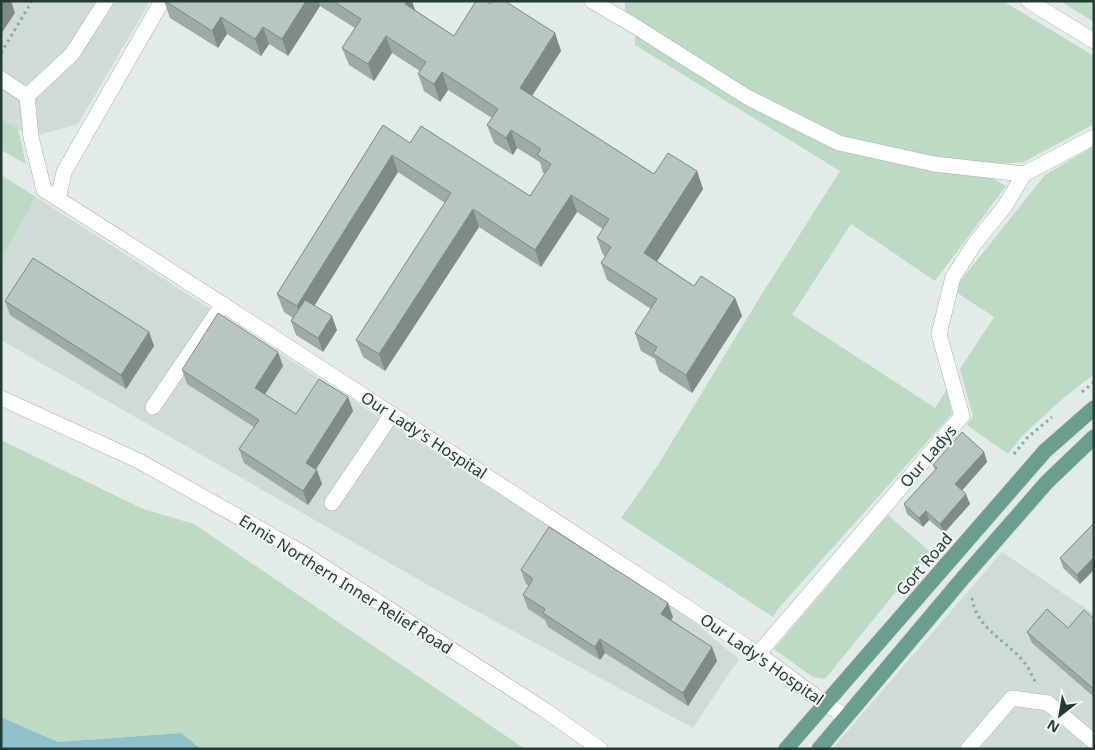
<svg xmlns="http://www.w3.org/2000/svg" width="1095" height="750" font-family="'Noto Sans',sans-serif">
<style>
.built{fill:#d1dbd6}
.green{fill:#bddac5}
.water{fill:#8fc2cb}
.lines{fill:none;stroke-linecap:round;stroke-linejoin:round}
.minor-casing{stroke:#a6b3ae;stroke-width:16}
.major-casing{stroke:#c2c8c6;stroke-width:16}
.path{stroke:#86aca0;stroke-width:3;stroke-dasharray:2.5 4;stroke-linecap:butt}
.minor{stroke:#fff;stroke-width:15}
.major{stroke:#6b9d90;stroke-width:15}
.wall{fill:#9eaaa5}
.shaded-wall{fill:#818b86}
.building{fill:#b8c6c0;stroke:#818b86}
.labels{text-anchor:middle;dominant-baseline:central;stroke-width:4;stroke-linejoin:round;paint-order:stroke}
.street-label{font-size:16px;fill:#243b35;stroke:#f3f8f5}
</style>
<rect width="100%" height="100%" fill="#e3ebe7"/>
<g class="built">
<path d="M1,1h149l-72,123 -47,13 -30,-18z"/>
<path d="M36,197l641,411 62,51 -2,4 -6,7 -38,58 -265,-143 -427,-245v-80z"/>
<path d="M1002,552l92,62v135h-262z"/>
</g>
<g class="green">
<path d="M625,1h378l91,55v68l-70,38 -52,4 34,20 -71,95 -84,-57 -59,91 -1,-1 144,94 12,-19 5,25 -175,196 -4,7 -152,-99 37,-53 102,-168 80,-126 -205,-126v-24l-10,-9z"/>
<path d="M1060,1h34v21z"/>
<path d="M1,119l17,10 8,35 -25,-14z"/>
<path d="M1094,146v228l-34,27 -38,35 -14,18 -41,-29 6,-9 -13,-47 34,-52 -41,-27 92,-115z"/>
<path d="M1,175l35,22 -35,63z"/>
<path d="M1,440l142,69 51,15 331,225h-324l-20,-16 -123,9 -57,-25z"/>
<path d="M888,515l41,36 -104,128 -12,-2 -39,-28z"/>
</g>
<path class="water" d="M1,717l57,25 123,-9 20,16h-200z"/>
<g class="lines">
<g class="minor-casing">
<g id="minor">
<path d="M592,1l41,24 114,72 92,46 95,21 90,10"/>
<path d="M1029,1l65,40"/>
<path d="M1,79l26,17"/>
<path d="M27,96l4,41 13,53c240,152 476,308 714,464l57,42 31,21"/>
<path d="M27,96l45,-42 34,-53"/>
<path d="M1024,174l70,-37"/>
<path d="M58,199l6,-27 98,-171"/>
<path d="M1,398l138,63 162,91 245,159 54,38"/>
<path d="M153,407l70,-103"/>
<path d="M332,503l60,-89"/>
<path d="M758,654l204,-238 -23,-82 14,-57 22,-34 30,-37 19,-32"/>
<path d="M968,749l44,-51 36,5 46,39"/>
</g>
</g>
<g class="major-casing">
<g id="major">
<path d="M786,749l259,-298 49,-43"/>
<path d="M819,749l144,-171 84,-96 47,-45"/>
</g>
</g>
<g class="path">
<path d="M1,53l31,-52"/>
<path d="M1082,392l12,-10"/>
<path d="M1014,454l13,-16 25,-21"/>
<path d="M972,598c4,30 34,42 52,64 5,6 8,14 12,21"/>
</g>
<use href="#minor" class="minor"/>
<use href="#major" class="major"/>
</g>
<g class="wall">
<path d="M164,1h248l3,9 39,26 36,-32 65,29 6,18 -29,45 122,78 43,-3 6,18 -46,72 37,25 41,12 7,18 -50,77 -33,-22 -4,-12 -14,-8 -6,-18 16,-24 -44,-29 -6,-17 4,-7 -2,-1 -6,-17 6,-9 -26,-17 -36,55 -62,-40 -94,144 -22,-14 -7,-17 89,-137 -47,-31 -84,134 23,24 -14,22 -27,-17 -5,-14 2,-3 -9,-6 -7,-18 106,-169 27,18 120,53 15,-22 -2,-1 -3,-11 -23,-14 -4,7 -19,-12 -7,-18 5,-7 -44,-28 -8,12 -16,-11 -6,-17 2,-3 -28,-18 -18,28 -25,-16 -7,-17 13,-20 -35,-22 -32,50 -19,-12 -8,12 -34,-22 -9,14 -48,-30z"/>
<path d="M5,301l144,31 5,14 -28,43 -116,-74z"/>
<path d="M283,366l-18,28 31,20 52,-17 5,14 -37,58 6,15 -14,21 -64,-42 -5,-14 15,-22 -67,-43 -5,-14z"/>
<path d="M984,452l3,10 -25,28 8,14 -26,29 -15,-13 -6,7 -16,-13 -3,-10 31,-34 -2,-5z"/>
<path d="M1094,523l-14,61 -17,-16 -3,-10z"/>
<path d="M521,570l152,47 -2,3 41,27 5,14 -29,45 -83,-53 -5,7 -52,-33 -3,-7 -17,-11 -5,-14 6,-9 -3,-2z"/>
<path d="M1094,619v78l-62,-54 -5,-11 41,-4z"/>
</g>
<g class="shaded-wall">
<path d="M1,1h10l4,12 -14,21z"/>
<path d="M306,1h13l1,5 -32,50 -6,-17z"/>
<path d="M406,1h6l4,12 -11,-9z"/>
<path d="M221,17l6,17 -9,14 -6,-17z"/>
<path d="M263,27l6,17 -8,12 -6,-17z"/>
<path d="M555,33l6,18 -35,54 -6,-17z"/>
<path d="M386,36l6,17 -18,28 -6,-17z"/>
<path d="M442,72l6,18 -8,12 -6,-18z"/>
<path d="M511,130l6,18 -4,7 -7,-17z"/>
<path d="M392,155l6,17 -95,152 -6,-18z"/>
<path d="M697,171l6,18 -52,82 -7,-18z"/>
<path d="M571,195l6,17 -36,55 -6,-17z"/>
<path d="M473,209l6,18 -94,144 -6,-17z"/>
<path d="M735,298l7,18 -50,77 -6,-18z"/>
<path d="M332,316l5,14 -14,22 -5,-14z"/>
<path d="M149,332l5,14 -28,43 -5,-14z"/>
<path d="M278,352l5,14 -23,36 -5,-14z"/>
<path d="M348,397l5,14 -42,66 -5,-14z"/>
<path d="M984,452l3,10 -28,32 -4,-10z"/>
<path d="M317,470l5,14 -14,21 -5,-14z"/>
<path d="M966,494l4,10 -26,29 -4,-9z"/>
<path d="M926,511l3,9 -6,7 -4,-9z"/>
<path d="M1094,557v13l-14,14 -3,-9z"/>
<path d="M668,603l5,14 -7,11 -5,-14z"/>
<path d="M600,639l5,14 -5,7 -5,-13z"/>
<path d="M712,647l5,14 -29,45 -5,-13z"/>
</g>
<g class="building">
<path d="M165,1h141l-24,38 -19,-12 -8,12 -34,-22 -9,14z"/>
<path d="M333,1h73l-1,3 49,32 22,-35h10l4,3 2,-3h13l50,32 -35,55 134,86 14,-21 29,18 -53,82 50,33 7,-10 34,22 -49,77 -33,-21 4,-7 -22,-14 22,-34 -56,-36 10,-16 -14,-9 12,-19 -38,-24 -36,55 -62,-41 -94,145 -23,-14 95,-147 -59,-38 -95,151 -20,-12 106,-169 27,18 11,-17 109,70 21,-32 -14,-9 4,-6 -30,-19 -5,8 -19,-13 11,-16 -56,-37 -8,12 -16,-10 8,-12 -40,-26 -18,28 -26,-16 19,-29z"/>
<path d="M33,258l116,74 -28,43 -116,-74z"/>
<path d="M305,300l27,16 -14,22 -27,-17z"/>
<path d="M218,313l60,39 -23,36 41,26 23,-35 29,18 -42,66 11,7 -14,21 -64,-42 20,-29 -77,-50z"/>
<path d="M962,432l22,20 -29,32 11,10 -26,30 -14,-13 -7,7 -15,-14 33,-36 -4,-3z"/>
<path d="M1094,523v34l-17,18 -17,-17z"/>
<path d="M549,527l119,76 -7,11 51,33 -29,46 -83,-54 -5,8 -52,-34 2,-4 -22,-14 10,-16 -12,-9z"/>
<path d="M1047,609l21,19 16,-18 10,9v70l-67,-57z"/>
</g>
<g class="labels">
<g class="street-label">
<text transform="translate(424 435) rotate(33)">Our Lady's Hospital</text>
<text transform="translate(928 456) rotate(-49)">Our Ladys</text>
<text transform="translate(924 564) rotate(-49)">Gort Road</text>
<text transform="translate(346 584) rotate(32)">Ennis Northern Inner Relief Road</text>
<text transform="translate(762 659) rotate(35)">Our Lady's Hospital</text>
</g>
</g>
<rect width="1095" height="750" fill="none" stroke="#243b35" stroke-width="5"/>
<g transform="translate(1060 715) rotate(211)" stroke="#f3f8f5" stroke-width="4" paint-order="stroke">
<path d="M0-4L9 19L0 12L-9 19Z" fill="#243b35"/>
<text y="-8" font-size="14" font-weight="bold" text-anchor="middle" fill="#243b35">N</text>
</g>
</svg>
